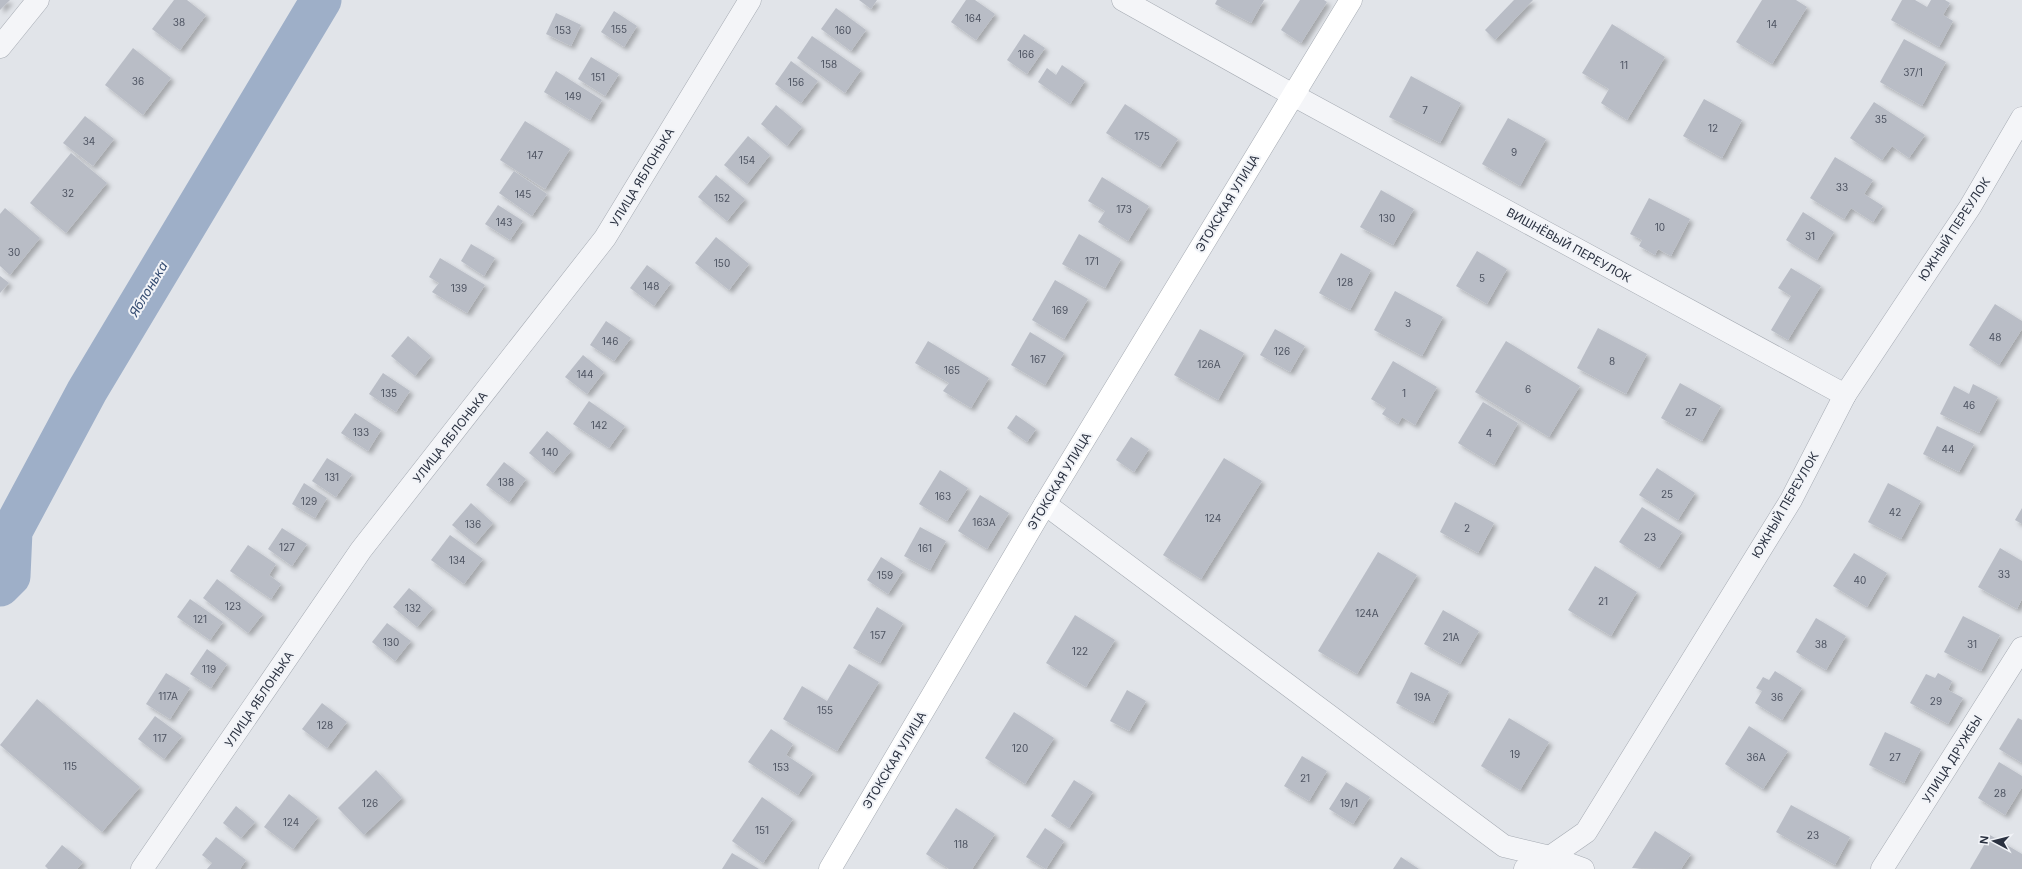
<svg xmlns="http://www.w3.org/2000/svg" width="2022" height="869" font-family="Inter,sans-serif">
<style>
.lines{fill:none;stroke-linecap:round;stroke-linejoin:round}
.river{stroke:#9eafc8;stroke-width:41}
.building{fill:#b9bdc6;filter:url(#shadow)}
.minor-casing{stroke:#a6abb3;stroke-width:23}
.secondary-casing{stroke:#a6abb3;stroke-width:23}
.minor{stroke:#f4f5f8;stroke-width:22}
.secondary{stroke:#fff;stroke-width:22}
.labels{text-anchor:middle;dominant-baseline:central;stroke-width:4;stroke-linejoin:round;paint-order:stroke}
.number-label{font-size:10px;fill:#4e5462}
.street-label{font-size:12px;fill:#2a3140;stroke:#f1f3f7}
.water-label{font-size:13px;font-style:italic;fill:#364d72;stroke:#f1f3f7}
</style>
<defs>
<filter id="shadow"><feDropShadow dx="3.5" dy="3.5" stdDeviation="2" flood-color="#0004"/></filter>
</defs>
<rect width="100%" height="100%" fill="#e1e4e9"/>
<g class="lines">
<path class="river" d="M0,586l10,-10 2,-45 75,-140 234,-391"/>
</g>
<g class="building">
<path d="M0,0h10l-10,10z"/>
<path d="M174,0h13l19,15 -26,35 -28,-21z"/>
<path d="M859,0h18l-6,9z"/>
<path d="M966,0h9l20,14 -19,26 -25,-18z"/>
<path d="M1217,0h47l-13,23 -36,-19z"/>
<path d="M1300,0h24l3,2 -26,41 -20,-13z"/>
<path d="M1514,0h19l-38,40 -10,-10z"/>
<path d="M1762,0h34l11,7 -35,57 -36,-22z"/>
<path d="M1902,0h13l12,7 4,-7h14l5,3 -7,12 10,6 -14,26 -48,-27z"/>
<path d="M836,8l30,22 -15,21 -30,-22z"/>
<path d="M614,11l23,15 -13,21 -23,-15z"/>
<path d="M556,13l25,12 -10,21 -25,-12z"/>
<path d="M1612,24l53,33 -38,63 -26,-17 8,-14 -27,-16z"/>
<path d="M1024,34l21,14 -18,26 -20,-14z"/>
<path d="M812,36l49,34 -16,23 -48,-35z"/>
<path d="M1904,39l42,23 -24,44 -42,-24z"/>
<path d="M133,48l38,30 -28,37 -38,-30z"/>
<path d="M591,57l28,17 -14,22 -27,-17z"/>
<path d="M791,61l27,20 -17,22 -26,-19z"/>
<path d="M1062,65l23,16 -15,23 -32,-22 9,-14 9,7z"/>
<path d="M556,71l46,29 -12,20 -46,-28z"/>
<path d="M1411,76l50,27 -21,40 -51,-26z"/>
<path d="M1704,99l38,21 -20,38 -39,-22z"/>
<path d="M1874,102l51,33 -16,23 -17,-12 -10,14 -32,-22z"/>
<path d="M1125,104l53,35 -18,28 -54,-34z"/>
<path d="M776,105l26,22 -15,19 -26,-22z"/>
<path d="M85,116l29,23 -21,27 -30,-23z"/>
<path d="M1508,118l38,21 -26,47 -38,-22z"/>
<path d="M525,121l45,28 -25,40 -45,-29z"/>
<path d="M748,136l22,19 -23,29 -23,-19z"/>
<path d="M71,153l36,30 -41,50 -36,-30z"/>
<path d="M1835,157l38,23 -9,14 19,12 -10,16 -22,-14 -7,11 -34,-21z"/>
<path d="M514,171l33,23 -15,22 -33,-23z"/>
<path d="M716,175l29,24 -18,22 -29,-24z"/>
<path d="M1102,177l47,29 -21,35 -30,-19 7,-11 -17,-10z"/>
<path d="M1381,190l33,19 -21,36 -33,-18z"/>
<path d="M1649,198l41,21 -19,37 -13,-7 -3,6 -16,-9 3,-6 -12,-6z"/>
<path d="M498,205l25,16 -13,19 -25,-16z"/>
<path d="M5,208l35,30 -30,37 -10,-9v-52z"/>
<path d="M1803,212l31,20 -17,28 -31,-20z"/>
<path d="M1079,234l42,25 -16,29 -43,-24z"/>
<path d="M716,237l33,27 -20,26 -34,-27z"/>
<path d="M471,244l24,14 -11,18 -23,-15z"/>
<path d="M1477,251l30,18 -20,35 -31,-18z"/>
<path d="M1341,253l30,17 -21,40 -31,-17z"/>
<path d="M440,258l45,27 -18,28 -35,-21 7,-9 -10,-6z"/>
<path d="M647,265l24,18 -17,23 -24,-18z"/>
<path d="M1791,268l30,18 -33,54 -17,-10 20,-34 -13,-8z"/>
<path d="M0,276l9,7 -9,10z"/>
<path d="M1055,280l33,19 -24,40 -32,-19z"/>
<path d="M1395,291l48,26 -21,39 -48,-26z"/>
<path d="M1995,304l27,17v8l-23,36 -30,-20z"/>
<path d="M606,321l25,17 -17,23 -24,-16z"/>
<path d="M1598,328l49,26 -21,40 -49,-26z"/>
<path d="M1200,329l44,24 -26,47 -44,-25z"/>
<path d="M1275,329l30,17 -15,26 -30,-17z"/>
<path d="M1030,332l34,21 -19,32 -34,-20z"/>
<path d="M408,336l23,20 -16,20 -24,-20z"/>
<path d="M928,341l61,37 -18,30 -28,-17 6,-8 -34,-20z"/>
<path d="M1506,341l74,45 -31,51 -74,-45z"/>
<path d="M583,355l21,17 -17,22 -22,-17z"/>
<path d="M1393,361l44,26 -22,38 -13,-8 -4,7 -16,-10 4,-6 -15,-9z"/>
<path d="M383,373l27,18 -14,21 -27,-18z"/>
<path d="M1680,383l41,23 -19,35 -41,-23z"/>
<path d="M1973,384l25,13 -19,36 -39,-19 14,-28 15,8z"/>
<path d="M589,401l36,25 -16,22 -36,-24z"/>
<path d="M1483,402l35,21 -24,42 -36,-22z"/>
<path d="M355,413l26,17 -13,21 -27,-18z"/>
<path d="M1016,415l20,14 -9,13 -20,-14z"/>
<path d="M1937,426l37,18 -15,28 -36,-18z"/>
<path d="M547,431l24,20 -18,22 -24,-20z"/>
<path d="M1131,437l18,12 -15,23 -18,-12z"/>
<path d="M327,458l25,16 -16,23 -24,-16z"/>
<path d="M1224,458l38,23 -61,98 -38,-24z"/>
<path d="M504,462l22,17 -17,23 -23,-17z"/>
<path d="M1657,468l38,25 -17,27 -39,-25z"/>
<path d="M940,470l28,18 -21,33 -28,-17z"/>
<path d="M304,483l23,15 -12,20 -23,-14z"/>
<path d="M1888,483l33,18 -20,38 -33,-17z"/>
<path d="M980,495l29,18 -22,36 -29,-18z"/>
<path d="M1455,502l39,21 -16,30 -38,-21z"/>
<path d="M471,503l22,20 -18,21 -23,-19z"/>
<path d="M1642,507l40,25 -23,36 -40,-26z"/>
<path d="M2022,508v16l-7,-4z"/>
<path d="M920,527l26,14 -16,29 -26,-14z"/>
<path d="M282,528l25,16 -15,22 -24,-17z"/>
<path d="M450,535l33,24 -19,25 -33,-24z"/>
<path d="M248,545l28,19 -7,11 12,9 -10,15 -41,-28z"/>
<path d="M2000,548l22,13v38l-5,10 -39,-22z"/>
<path d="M1378,552l39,23 -60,99 -39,-23z"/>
<path d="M1854,553l33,20 -20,34 -34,-21z"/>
<path d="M881,557l22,14 -15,23 -21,-14z"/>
<path d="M1595,566l42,26 -26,44 -43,-26z"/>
<path d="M217,579l46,35 -15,19 -45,-35z"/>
<path d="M409,588l24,20 -16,19 -24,-20z"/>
<path d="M190,599l33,23 -13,18 -33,-23z"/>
<path d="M877,607l26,16 -23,40 -27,-15z"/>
<path d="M1443,610l36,21 -19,33 -36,-20z"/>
<path d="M1075,615l40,25 -29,47 -40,-24z"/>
<path d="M1963,616l37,19 -19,36 -37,-19z"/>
<path d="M1816,618l30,18 -20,34 -30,-18z"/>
<path d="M387,623l24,18 -16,20 -23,-19z"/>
<path d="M207,649l20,15 -16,24 -21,-14z"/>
<path d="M849,664l30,18 -42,69 -54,-32 19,-33 25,15z"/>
<path d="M1775,671l27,17 -20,32 -27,-17 7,-12 -6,-3 7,-11 6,3z"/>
<path d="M1411,672l38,19 -16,32 -37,-20z"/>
<path d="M166,673l24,15 -20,31 -24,-15z"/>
<path d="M1938,673l14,8 -4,9 15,8 -15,26 -38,-21 16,-29 9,4z"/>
<path d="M1127,690l19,11 -17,30 -19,-10z"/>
<path d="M37,699l103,88 -38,45 -102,-87z"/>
<path d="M322,703l25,19 -20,26 -25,-19z"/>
<path d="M1014,712l40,26 -29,46 -40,-26z"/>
<path d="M155,716l27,20 -18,23 -26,-20z"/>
<path d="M1509,718l40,24 -29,48 -39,-24z"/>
<path d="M2018,718l4,2v43l-23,-14z"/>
<path d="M1749,726l39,25 -25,38 -38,-25z"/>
<path d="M771,729l22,15 -7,11 27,18 -15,22 -50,-33z"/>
<path d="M1885,732l36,17 -17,34 -35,-18z"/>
<path d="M1302,756l25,15 -18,30 -25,-15z"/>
<path d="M1999,762l23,14v11l-17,28 -27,-17z"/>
<path d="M376,770l26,28 -38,37 -26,-27z"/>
<path d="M1074,780l19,12 -24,36 -18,-12z"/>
<path d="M1346,782l24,15 -17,27 -24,-15z"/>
<path d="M289,794l29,23 -25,32 -29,-22z"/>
<path d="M762,797l31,22 -30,44 -31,-22z"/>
<path d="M1791,805l59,32 -15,28 -59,-33z"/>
<path d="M236,806l19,16 -14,16 -18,-15z"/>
<path d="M956,808l39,26 -23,35h-23l-23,-15z"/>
<path d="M1045,828l19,13 -18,28 -20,-12z"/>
<path d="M1655,831l36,23 -10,15 -49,-1z"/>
<path d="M1990,835l32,19v15h-52z"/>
<path d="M216,837l30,23 -6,9h-33l5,-6 -10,-8z"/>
<path d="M62,845l21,17 -6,7h-29l-3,-3z"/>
<path d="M732,853l27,16h-37z"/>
<path d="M1401,857l18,12h-26z"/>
</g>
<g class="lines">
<g class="minor-casing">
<g id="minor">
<path d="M1123,0l170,95 552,300"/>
<path d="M0,47l38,-47"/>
<path d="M1045,504l459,342 46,11 33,12"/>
<path d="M142,869l219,-319 244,-312 145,-238"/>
<path d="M1525,869l25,-12 36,-25 205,-332 54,-105 125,-188 52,-89"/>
<path d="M1882,869l140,-221"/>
</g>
</g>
<g class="secondary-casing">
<path id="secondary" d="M830,869l215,-365 306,-504"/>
</g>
<use href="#minor" class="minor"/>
<use href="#secondary" class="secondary"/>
</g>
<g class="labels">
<g class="number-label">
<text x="973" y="18">164</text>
<text x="179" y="22">38</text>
<text x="1772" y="24">14</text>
<text x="619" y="29">155</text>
<text x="563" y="30">153</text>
<text x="843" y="30">160</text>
<text x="1026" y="54">166</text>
<text x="829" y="64">158</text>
<text x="1624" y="65">11</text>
<text x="1913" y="72">37/1</text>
<text x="598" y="77">151</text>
<text x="138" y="81">36</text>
<text x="796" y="82">156</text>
<text x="573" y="96">149</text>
<text x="1425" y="110">7</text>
<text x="1881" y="119">35</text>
<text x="1713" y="128">12</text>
<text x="1142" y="136">175</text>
<text x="89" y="141">34</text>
<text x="1514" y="152">9</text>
<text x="535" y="155">147</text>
<text x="747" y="160">154</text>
<text x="1842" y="187">33</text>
<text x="68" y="193">32</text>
<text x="523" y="194">145</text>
<text x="722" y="198">152</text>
<text x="1124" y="209">173</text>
<text x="1387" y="218">130</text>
<text x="504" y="222">143</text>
<text x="1660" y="227">10</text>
<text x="1810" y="236">31</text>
<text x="14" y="252">30</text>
<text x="1092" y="261">171</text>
<text x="722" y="263">150</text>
<text x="1482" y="278">5</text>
<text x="1345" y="282">128</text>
<text x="651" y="286">148</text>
<text x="459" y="288">139</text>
<text x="1060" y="310">169</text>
<text x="1408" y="323">3</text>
<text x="1995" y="337">48</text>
<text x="610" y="341">146</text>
<text x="1282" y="351">126</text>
<text x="1038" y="359">167</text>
<text x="1612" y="361">8</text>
<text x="1209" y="364">126А</text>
<text x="952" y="370">165</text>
<text x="585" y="374">144</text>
<text x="1528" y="389">6</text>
<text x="389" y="393">135</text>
<text x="1404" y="393">1</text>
<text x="1969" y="405">46</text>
<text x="1691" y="412">27</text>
<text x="599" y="425">142</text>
<text x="361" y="432">133</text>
<text x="1489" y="433">4</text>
<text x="1948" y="449">44</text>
<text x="550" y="452">140</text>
<text x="332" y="477">131</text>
<text x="506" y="482">138</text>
<text x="1667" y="494">25</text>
<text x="943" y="496">163</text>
<text x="309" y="501">129</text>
<text x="1895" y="512">42</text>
<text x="1213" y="518">124</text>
<text x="984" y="522">163А</text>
<text x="473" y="524">136</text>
<text x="1467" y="528">2</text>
<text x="1650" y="537">23</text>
<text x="287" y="547">127</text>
<text x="925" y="548">161</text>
<text x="457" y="560">134</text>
<text x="2004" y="574">33</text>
<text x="885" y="575">159</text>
<text x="1860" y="580">40</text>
<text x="1603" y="601">21</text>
<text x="233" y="606">123</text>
<text x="413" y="608">132</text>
<text x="1367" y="613">124А</text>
<text x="200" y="619">121</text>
<text x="878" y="635">157</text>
<text x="1451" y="637">21А</text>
<text x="391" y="642">130</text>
<text x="1821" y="644">38</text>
<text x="1972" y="644">31</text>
<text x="1080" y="651">122</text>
<text x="209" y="669">119</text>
<text x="168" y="696">117А</text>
<text x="1422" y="697">19А</text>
<text x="1777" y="697">36</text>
<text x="1936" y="701">29</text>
<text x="825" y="710">155</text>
<text x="325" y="725">128</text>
<text x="160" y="738">117</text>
<text x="1020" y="748">120</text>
<text x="1515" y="754">19</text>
<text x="1756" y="757">36А</text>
<text x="1895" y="757">27</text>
<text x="70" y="766">115</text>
<text x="781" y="767">153</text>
<text x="1305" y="778">21</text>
<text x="2000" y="793">28</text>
<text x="370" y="803">126</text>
<text x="1349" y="803">19/1</text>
<text x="291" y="822">124</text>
<text x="762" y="830">151</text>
<text x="1813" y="835">23</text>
<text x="961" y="844">118</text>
</g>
<g class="street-label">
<text transform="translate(642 177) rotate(-59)">УЛИЦА ЯБЛОНЬКА</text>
<text transform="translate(1227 203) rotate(-59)">ЭТОКСКАЯ УЛИЦА</text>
<text transform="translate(1954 229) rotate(-57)">ЮЖНЫЙ ПЕРЕУЛОК</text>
<text transform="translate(1569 245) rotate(29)">ВИШНЁВЫЙ ПЕРЕУЛОК</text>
<text transform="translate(450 437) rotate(-52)">УЛИЦА ЯБЛОНЬКА</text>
<text transform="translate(1059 481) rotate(-59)">ЭТОКСКАЯ УЛИЦА</text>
<text transform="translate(1785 505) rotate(-60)">ЮЖНЫЙ ПЕРЕУЛОК</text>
<text transform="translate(259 699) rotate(-56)">УЛИЦА ЯБЛОНЬКА</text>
<text transform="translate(1952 759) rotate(-58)">УЛИЦА ДРУЖБЫ</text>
<text transform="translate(894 760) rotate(-59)">ЭТОКСКАЯ УЛИЦА</text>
</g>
<g class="water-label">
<text transform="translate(148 289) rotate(-59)">Яблонька</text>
</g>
</g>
<g transform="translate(1994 841) rotate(277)" stroke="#f1f3f7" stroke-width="3" paint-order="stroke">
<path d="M0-3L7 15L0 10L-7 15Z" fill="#2a3140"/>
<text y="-6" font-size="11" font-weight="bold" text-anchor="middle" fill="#2a3140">N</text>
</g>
</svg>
